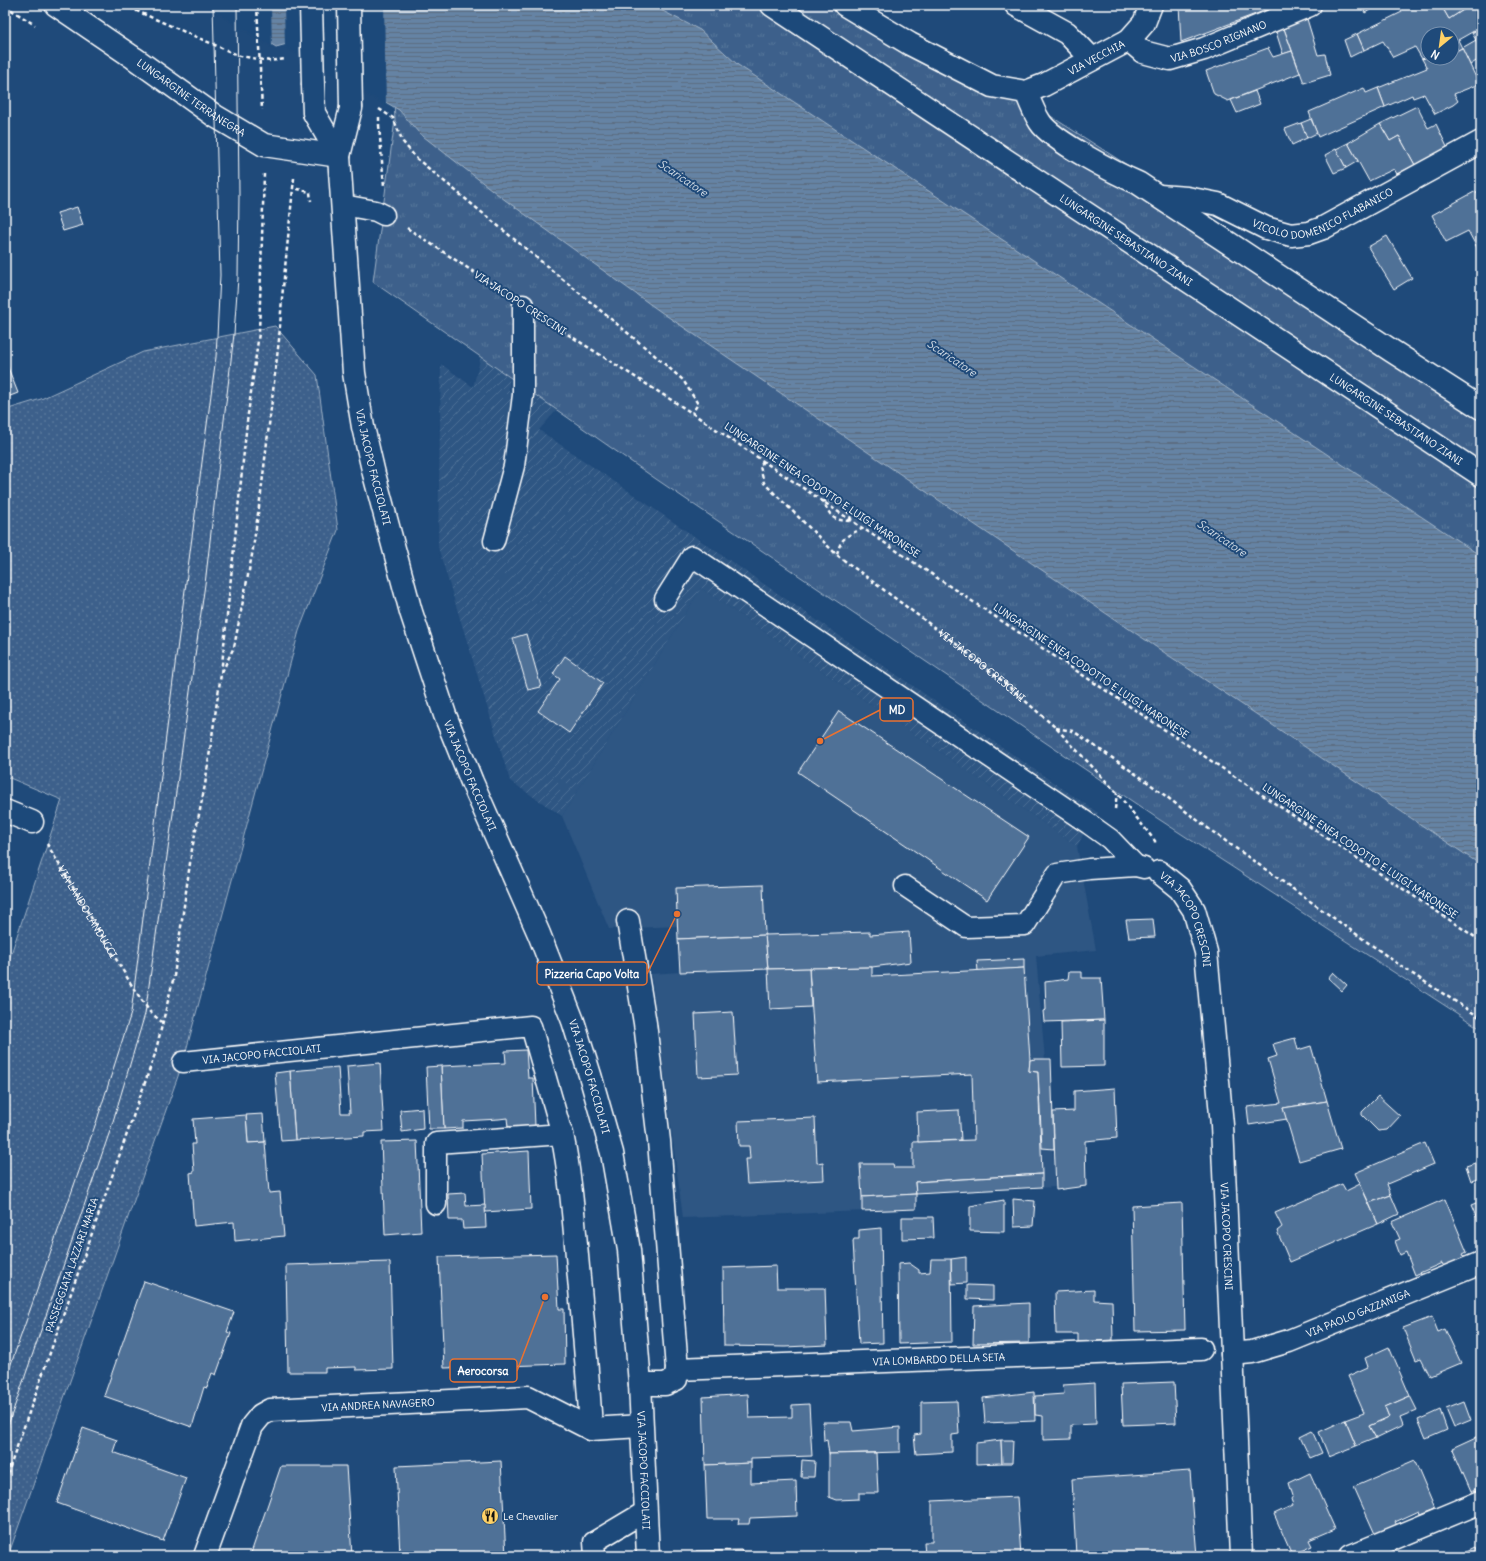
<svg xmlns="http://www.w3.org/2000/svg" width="1486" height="1561" font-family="Delius,sans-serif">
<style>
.built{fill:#2e5683}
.industrial{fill:url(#industrial-furrows)}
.grass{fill:url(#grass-tufts);stroke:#9eb0c5}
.park{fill:url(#park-dots);stroke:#9eb0c5}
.water{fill:url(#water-rules);stroke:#a3b5c8}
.pier{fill:#1f4a7a}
.building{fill:#507197;stroke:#fff}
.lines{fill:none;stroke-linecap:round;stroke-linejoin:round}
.lane-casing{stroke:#fff;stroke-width:23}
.street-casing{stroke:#fff;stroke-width:25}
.secondary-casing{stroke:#fff;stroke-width:25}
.path{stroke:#fff;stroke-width:2.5;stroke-dasharray:4 3;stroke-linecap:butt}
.lane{stroke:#1f4a7a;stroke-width:20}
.street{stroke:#1f4a7a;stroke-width:22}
.secondary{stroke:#1f4a7a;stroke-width:22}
.tram{stroke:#fff;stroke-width:1}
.secondary-bridge-casing{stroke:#fff;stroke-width:25;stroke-linecap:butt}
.path-bridge{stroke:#fff;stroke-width:2.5;stroke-dasharray:4 3;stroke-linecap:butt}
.secondary-bridge{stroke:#1f4a7a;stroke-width:22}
.labels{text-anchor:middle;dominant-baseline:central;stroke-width:4;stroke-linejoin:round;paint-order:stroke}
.street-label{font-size:10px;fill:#fff;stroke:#1f4a7a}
.poi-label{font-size:10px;fill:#fff;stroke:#1f4a7a;text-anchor:start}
.water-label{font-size:11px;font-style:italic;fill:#d8e0e8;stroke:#1f4a7a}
.leader{fill:none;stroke:#eb7230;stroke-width:1.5}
.callout-dot{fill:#eb7230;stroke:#1f4a7a;stroke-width:1.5}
.callout{fill:#1f4a7a;stroke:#eb7230;stroke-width:1.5}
.callout-label{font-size:11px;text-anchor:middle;font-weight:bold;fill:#fff}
</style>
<defs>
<pattern id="industrial-furrows" width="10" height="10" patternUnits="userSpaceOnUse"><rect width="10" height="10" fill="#2e5683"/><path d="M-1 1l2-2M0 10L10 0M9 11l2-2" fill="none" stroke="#4d6f96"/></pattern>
<pattern id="grass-tufts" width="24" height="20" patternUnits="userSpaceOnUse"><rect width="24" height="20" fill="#3c618b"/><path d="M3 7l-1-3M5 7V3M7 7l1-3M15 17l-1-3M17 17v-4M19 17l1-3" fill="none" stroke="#59799c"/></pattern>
<pattern id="park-dots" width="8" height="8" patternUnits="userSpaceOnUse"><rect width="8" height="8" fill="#3c618b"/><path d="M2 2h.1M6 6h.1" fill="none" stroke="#59799c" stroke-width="1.8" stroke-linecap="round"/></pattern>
<pattern id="water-rules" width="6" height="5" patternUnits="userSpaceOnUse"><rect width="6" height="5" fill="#6583a4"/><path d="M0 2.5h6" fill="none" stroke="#5b6d81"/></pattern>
</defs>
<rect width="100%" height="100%" fill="#1f4a7a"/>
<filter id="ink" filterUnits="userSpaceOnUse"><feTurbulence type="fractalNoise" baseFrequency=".025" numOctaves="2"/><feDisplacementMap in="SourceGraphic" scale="8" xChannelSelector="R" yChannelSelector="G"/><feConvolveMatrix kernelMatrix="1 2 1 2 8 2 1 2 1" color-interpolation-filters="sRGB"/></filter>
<g filter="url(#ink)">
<path class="built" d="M701,588l376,258 19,104 -60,6 20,231 -140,7v15l-233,9 -32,-244 29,-2 -2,-46 -69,3 -47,-113z"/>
<path class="industrial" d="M494,306l16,62 -1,24 14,3 12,-14 28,22 -24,27 559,383 -9,11 -12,22 -376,-258 -139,228 -52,-35 -72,-234 3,-183 32,23z"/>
<path class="grass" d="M389,5h456l146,73 147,94 343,227v630l-324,-211 -501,-339 -283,-197 22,-162z"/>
<path class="park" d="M275,326l42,49 21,155 -39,101 -116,431 -175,494h-3v-584l57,-172 -57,-24v-366l36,-11 102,-47z"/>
<path class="water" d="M209,5h442l49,25 38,35 743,491v309l-395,-265 -425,-288 -156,-112 -86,-67 -20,-23 -112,-66 -11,3z"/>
<g class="pier">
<path d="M207,5h64l1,42 -64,-40z"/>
<path d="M284,5h100l2,100 -101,-58z"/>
</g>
<g class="building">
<path d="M1179,5h101l-99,37z"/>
<path d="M1361,5h17l-13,8z"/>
<path d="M1397,5h44l8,14 22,-14h10v22l-23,13 4,8 -10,5v-19h-24v23l-6,2 -7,-12 -22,10 -10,-16 -19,9 -7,-16 45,-22z"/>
<path d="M1441,5h30l-22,14z"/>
<path d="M1307,19l11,36 7,-1 5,21 -26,8 -21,-57z"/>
<path d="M1283,26l9,25 -9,3 -8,-25z"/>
<path d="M1481,27v22l-9,-16z"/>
<path d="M1357,34l7,16 -14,7 -6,-17z"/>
<path d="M1476,40l5,9v9l-11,7 -8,-17z"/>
<path d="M1268,48l5,9 19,-6 8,22 -72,28 -14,-7 -8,-23z"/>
<path d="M1462,48l17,36 -25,10 4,7 -5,4 -18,9 -11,-20 -11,4 -1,-3 -27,12 -7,-19 49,-20 -5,-9 6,-2v1h24v-5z"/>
<path d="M1364,88l2,5 12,-5 7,19 -67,30 -9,-25z"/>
<path d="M1255,91l5,13 -23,9 -6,-13z"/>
<path d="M1417,106l11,22 8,-4 12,25 -33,16 -16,-29 -9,5 -10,-17z"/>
<path d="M1311,119l6,14 -10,5 -6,-15z"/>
<path d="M1301,123l6,15 -15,7 -7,-16z"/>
<path d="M1380,124l10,17 9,-5 16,29 -18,9 -3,-5 -25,12 -21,-38z"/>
<path d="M1348,143l10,18 -12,7 -10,-19z"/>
<path d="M1336,149l10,19 -12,5 -9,-18z"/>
<path d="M1476,191l5,10v54l-13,-24 -22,11 -14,-27z"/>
<path d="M77,207l6,18 -20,6 -6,-18z"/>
<path d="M1387,236l25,42 -18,11 -26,-42z"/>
<path d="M5,360l13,33 -13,5z"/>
<path d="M526,634l15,53 -13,3 -15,-52z"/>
<path d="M565,656l38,27 -34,50 -31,-22 22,-32 -7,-5z"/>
<path d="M839,711l190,126 -42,63 -189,-128z"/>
<path d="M763,885l2,50 -87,4 -2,-51z"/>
<path d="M1153,919l2,18 -26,1 -3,-18z"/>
<path d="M870,932v3l39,-3 2,30 -39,5 -104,2 -3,-34z"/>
<path d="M765,935l3,34 -88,3 -2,-33z"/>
<path d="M1024,959v9l-46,3 -1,-10z"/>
<path d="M872,967v9l152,-8 6,92 -1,11 9,1 4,102 -127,8 1,12 -54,3 -2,-33h33l1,4h19v-26l61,-2 -2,-66 -155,8 -8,-114z"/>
<path d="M809,968l2,39 -41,2 -2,-40z"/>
<path d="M1069,972h13v6h19l3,42 -60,2 -1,-11 3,-1 -1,-28 23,-3z"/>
<path d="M1333,972l14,13 -5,6 -14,-13z"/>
<path d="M733,1012l4,63 -39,2 -3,-63z"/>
<path d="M1104,1020v46l-42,1 -1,-45z"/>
<path d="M1295,1038l3,12 13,-4 16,55 -44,7 4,11 -38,6 -2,-18 34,-4 -13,-44 9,-3 -4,-12z"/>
<path d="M526,1050l2,28h5l2,48 -27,1 -1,-9 -8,1 -36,2v7l-19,1 -3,-63 65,-3 -1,-12z"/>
<path d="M1035,1059h16l3,90 -12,-1 -4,-76 -9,-1 1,-11z"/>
<path d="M380,1063l4,68 -20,1v4l-69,4 -5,-69 48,-4 3,46h9l-3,-47z"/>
<path d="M441,1066l3,63h-15l-3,-62z"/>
<path d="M290,1071l5,69 -14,1 -6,-68z"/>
<path d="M1115,1088l2,50 -32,3 1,45 -30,4 -3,-78 21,-1v-20z"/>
<path d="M1378,1096l22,20 -13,14 -9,1 -16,-16v-3z"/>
<path d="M1327,1101l14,48 -42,12 -16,-53z"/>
<path d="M422,1108l1,21 -21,3 -2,-22z"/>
<path d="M959,1110l2,30 -43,2 -1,-30z"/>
<path d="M263,1114l2,28 -17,1 -2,-28z"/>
<path d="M246,1115l2,28 17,-1 4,51 11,-1 4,44 -49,5 -1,-19 -40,4 -4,-53 4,-1 -2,-28h3l-2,-25z"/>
<path d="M815,1118l2,45 6,-1 1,18 -77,4 -2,-25h5l-1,-13h-10l-1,-25z"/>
<path d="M417,1141l4,91 -36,3 -4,-93z"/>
<path d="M1425,1143l9,21 -47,20 4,11 -22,8 -14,-30z"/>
<path d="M529,1151l2,58 -46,3 -3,-58z"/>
<path d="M1481,1161v17l-10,3 -5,-15z"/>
<path d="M1042,1174v13l-126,7 -1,-12z"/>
<path d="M1342,1184l4,7 14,-7 18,40 -88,38 -13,-31 5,-4 -7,-14z"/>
<path d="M465,1193l1,13 19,-1 1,23 -23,1 -1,-9h-13l-1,-26z"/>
<path d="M916,1194v15l-54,2v-14z"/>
<path d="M1391,1195l8,19 -21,10 -9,-21z"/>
<path d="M1013,1199l22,2 -2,25 -19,1z"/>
<path d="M1445,1199l22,53 -4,2 3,6 -21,9 -3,-6 -27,12 -9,-23 -6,3 -5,-14 5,-2 -8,-17z"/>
<path d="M1004,1200v32l-34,-1v-25z"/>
<path d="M1481,1201v27l-10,-23z"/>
<path d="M1182,1203l3,127 -50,1 -3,-125z"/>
<path d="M902,1217h31l1,21 -32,1z"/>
<path d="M881,1228l2,115 -24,1 -6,-103 1,-2h5v-9z"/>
<path d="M556,1254l3,55h5l1,55 -121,4 -5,-111z"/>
<path d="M966,1257v26l-14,1 -1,-25z"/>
<path d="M931,1259h20l1,83 -53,2 -1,-80 11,-1 10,7v3l11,-1z"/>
<path d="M390,1262l3,107 -37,1v-3l-31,1v4h-37l-2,-107z"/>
<path d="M776,1266l1,22h48l2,57 -42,2 -61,-1 -1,-78z"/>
<path d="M144,1281l90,31 -7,20 4,1 -15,42 -4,-2 -5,15 -3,-1 -12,40 -88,-31z"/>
<path d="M967,1285l26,1v14l-26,-1z"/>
<path d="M1094,1290v10l18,1 1,39 -35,2v-8h-22l-1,-42z"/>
<path d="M1029,1303v40l-56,1 1,-38z"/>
<path d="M1432,1317l6,15 7,-3 16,34 -31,13 -9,-18 -5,2 -13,-32z"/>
<path d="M1389,1347l21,49 -25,11 4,10 -20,9 7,12 -20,8 -11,-26 19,-7 -16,-37 20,-9 -3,-9z"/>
<path d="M1174,1382l2,41 -53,2 -2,-41z"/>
<path d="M1095,1383l1,41 -25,1v14l-28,1v-24l-8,-1v-19l29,-2 -1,-9z"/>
<path d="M1034,1392l1,29 -50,2 -2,-25z"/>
<path d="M748,1394l1,24 43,-1v-12l17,-1 3,52 -61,2v5l-46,2 -2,-68z"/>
<path d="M1410,1396l7,14 -17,7 3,8 -27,13 -7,-12 20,-9 -4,-10z"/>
<path d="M957,1401l2,33 -7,1v17l-36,2 -2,-19 7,-1v-32z"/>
<path d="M1464,1401l7,19 -17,7 -8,-19z"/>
<path d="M1440,1410l7,20 -21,9 -8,-19z"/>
<path d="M1345,1420l11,26 -27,11 -10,-25z"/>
<path d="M823,1422h28l2,9 47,-4v25l-71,2 -2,-14 -3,1z"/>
<path d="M83,1428l34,12 -4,12 73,26 -23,63 -106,-38z"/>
<path d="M1312,1431l10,22 -12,5 -10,-21z"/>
<path d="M1478,1436l3,6v45l-10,5 -19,-44z"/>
<path d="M1001,1440l1,23 -26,1v-21z"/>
<path d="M1001,1440h12l-1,23h-10z"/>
<path d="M876,1453l2,40h-19v6l-22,1 -8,-3v-43z"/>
<path d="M802,1460l13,1 -1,16h-13z"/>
<path d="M501,1461l5,95h-106l-4,-90z"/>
<path d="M1415,1461l20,47 -15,6 -1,-3 -24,11 2,3 -22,9 -21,-47z"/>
<path d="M751,1463v20l45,-2 1,35 -47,2 -1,6h-11l1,-5h-32l-2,-54z"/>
<path d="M281,1466h65l6,90h-102z"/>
<path d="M1190,1471l7,85h-121l-4,-77z"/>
<path d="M1310,1473l25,56 -26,11 3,6 -20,9 -18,-41 19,-9 -2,-6 2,-3 -4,-13z"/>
<path d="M1017,1497l4,59h-96l-1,-14h8v-41z"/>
<path d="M1476,1547l4,9h-23z"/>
<path d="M742,1550v6h-45l-1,-5z"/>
<path d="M602,1552v4h-32v-2z"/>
<path d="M49,1553l10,3h-11z"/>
</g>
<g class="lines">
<g class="lane-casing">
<g id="lane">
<path d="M343,205l33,6 8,4"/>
<path d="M494,541l20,-75 9,-71v-90"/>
<path d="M665,599l27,-43 397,268 21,15 26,27"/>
<path d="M905,886l61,41 59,-2 32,-51 32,-5 47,-3 8,2"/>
<path id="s3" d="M183,1062l348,-36 31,108 -126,9v61"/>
<path d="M595,1556l-1,-14 52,-31"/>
</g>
</g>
<g class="street-casing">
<g id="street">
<path id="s4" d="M56,5l78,53 81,58 49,29 75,11"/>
<path id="s5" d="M845,5l65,39 82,42 34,6 18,-7 85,-45 15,-17 7,-18"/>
<path d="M1016,5l51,28 25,26"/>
<path id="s6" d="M1129,40l14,12 27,7 34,-10 106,-44"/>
<path d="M1026,92c4,10 8,21 14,30 12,19 77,52 98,61l254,168 89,57"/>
<path id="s7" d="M1159,196l28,2 31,6 48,24 25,7 18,-2 14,-5 158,-86"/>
<path d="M5,811l27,11"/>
<path id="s8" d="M1159,872l21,17 14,21 12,42 16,173 19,431"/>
<path d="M628,921l17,102 14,118 18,228 -1,10 -11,5h-25"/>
<path d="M562,1134c9,44 12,89 16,133 5,54 10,108 13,162"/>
<path id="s9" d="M1232,1354l20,-2 37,-11 192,-78"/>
<path id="s10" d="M677,1369l524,-20"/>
<path id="s11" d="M205,1556l47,-130 9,-11 9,-5 258,-13 63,32 50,-3"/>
<path d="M1351,1556l130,-54"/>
</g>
</g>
<g class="secondary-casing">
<g id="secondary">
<path id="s12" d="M772,5l709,470"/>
<path d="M313,85l1,28 25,43"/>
<path id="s13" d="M351,108l-12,48 15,217 9,54 11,47 37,138 34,103 27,67 67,152 34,87 17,54 22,78 17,97 11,134 8,172"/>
</g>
</g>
<g class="path">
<path d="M123,5l117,51 30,5 15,-2"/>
<path d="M257,5l5,105"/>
<path d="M5,6l30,19"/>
<path d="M379,109l14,9 10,24 13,16 236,195 31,27 15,24 -6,9"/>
<path d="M379,125l5,61"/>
<path d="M294,178l-1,10 17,4 1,9"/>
<path d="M407,228l94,62"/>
<path d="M550,323l142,90 145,98 644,430"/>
<path id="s1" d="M763,461l-3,5 4,17 73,72 114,85 54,43 51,45 61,65 38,48v2"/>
<path d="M822,501c21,2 21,0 30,20 -22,-1 -18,-2 -30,-20z"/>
<path d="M837,554c4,-17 11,-19 27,-26"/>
<path d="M222,672l12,-25 18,-92 9,-62 18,-153 3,-42 11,-110"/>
<path d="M1056,728l17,3 73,50 67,51 195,139 73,47"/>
<path d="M1115,809l2,-16"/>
<path id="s2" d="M47,844l87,145 16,23 13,11"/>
<path d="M5,1481l150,-427 19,-78 18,-127 13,-64 16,-111 26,-252 12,-89 5,-159"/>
</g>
<use href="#lane" class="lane"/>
<use href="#street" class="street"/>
<use href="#secondary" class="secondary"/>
<g class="tram">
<path d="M5,1381l92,-261 34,-107 44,-348 41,-308 4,-82 -7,-270"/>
<path d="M5,1434l106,-306 34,-114 60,-430 29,-250 4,-56 1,-84 -2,-189"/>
</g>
<g class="secondary-bridge-casing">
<g id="secondary-bridge">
<path d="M311,5l2,80"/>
<path d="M349,5l2,103"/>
</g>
</g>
<path class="path-bridge" d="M379,117v8"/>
<use href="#secondary-bridge" class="secondary-bridge"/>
</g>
</g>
<defs>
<g id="restaurant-disc" transform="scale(0.9)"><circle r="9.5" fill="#ffd166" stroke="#1f4a7a"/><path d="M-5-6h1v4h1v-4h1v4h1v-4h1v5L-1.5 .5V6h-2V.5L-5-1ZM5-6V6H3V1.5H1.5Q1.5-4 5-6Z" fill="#111"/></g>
</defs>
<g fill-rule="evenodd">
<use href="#restaurant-disc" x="490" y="1516"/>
</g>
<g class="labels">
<g class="street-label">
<text stroke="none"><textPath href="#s6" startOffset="98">VIA BOSCO RIGNANO</textPath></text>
<text stroke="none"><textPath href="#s5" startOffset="281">VIA VECCHIA</textPath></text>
<text stroke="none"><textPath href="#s4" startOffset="164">LUNGARGINE TERRANEGRA</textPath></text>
<text stroke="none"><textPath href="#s7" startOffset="175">VICOLO DOMENICO FLABANICO</textPath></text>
<text stroke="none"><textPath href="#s12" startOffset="425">LUNGARGINE SEBASTIANO ZIANI</textPath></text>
<text transform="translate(520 303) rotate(33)">VIA JACOPO CRESCINI</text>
<text stroke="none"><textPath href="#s12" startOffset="749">LUNGARGINE SEBASTIANO ZIANI</textPath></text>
<text stroke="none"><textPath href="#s13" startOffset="363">VIA JACOPO FACCIOLATI</textPath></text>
<text transform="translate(822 490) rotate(34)">LUNGARGINE ENEA CODOTTO E LUIGI MARONESE</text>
<text stroke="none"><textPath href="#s1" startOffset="308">VIA JACOPO CRESCINI</textPath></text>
<text transform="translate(1091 671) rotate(34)">LUNGARGINE ENEA CODOTTO E LUIGI MARONESE</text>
<text stroke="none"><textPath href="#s13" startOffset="687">VIA JACOPO FACCIOLATI</textPath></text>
<text transform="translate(1360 851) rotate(34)">LUNGARGINE ENEA CODOTTO E LUIGI MARONESE</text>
<text stroke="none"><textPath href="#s2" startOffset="79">VIA LANDO LANDUCCI</textPath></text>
<text stroke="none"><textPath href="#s8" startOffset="57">VIA JACOPO CRESCINI</textPath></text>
<text stroke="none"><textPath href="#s3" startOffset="79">VIA JACOPO FACCIOLATI</textPath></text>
<text stroke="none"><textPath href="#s13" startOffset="1011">VIA JACOPO FACCIOLATI</textPath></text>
<text stroke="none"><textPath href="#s8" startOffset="381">VIA JACOPO CRESCINI</textPath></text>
<text transform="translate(72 1265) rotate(-71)">PASSEGGIATA LAZZARI MARIA</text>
<text stroke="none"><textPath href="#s9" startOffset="133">VIA PAOLO GAZZANIGA</textPath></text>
<text stroke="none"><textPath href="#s10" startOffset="262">VIA LOMBARDO DELLA SETA</textPath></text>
<text stroke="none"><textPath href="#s11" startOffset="271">VIA ANDREA NAVAGERO</textPath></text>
<text stroke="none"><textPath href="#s13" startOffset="1410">VIA JACOPO FACCIOLATI</textPath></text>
</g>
<g class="poi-label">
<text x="503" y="1516">Le Chevalier</text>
</g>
<g class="water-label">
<text transform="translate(683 178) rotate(34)">Scaricatore</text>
<text transform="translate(952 358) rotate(34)">Scaricatore</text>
<text transform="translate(1222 538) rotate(34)">Scaricatore</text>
</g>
</g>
<path class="leader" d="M820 741L880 710M677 914L647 974M545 1297L517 1371"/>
<g class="callout-dot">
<circle cx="820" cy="741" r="4"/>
<circle cx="677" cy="914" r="4"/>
<circle cx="545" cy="1297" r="4"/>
</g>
<g class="callout">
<rect x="880" y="698" width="33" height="23" rx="4"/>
<rect x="537" y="962" width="110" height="23" rx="4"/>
<rect x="450" y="1359" width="67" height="23" rx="4"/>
</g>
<g class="callout-label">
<text x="897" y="714">MD</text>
<text x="592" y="978">Pizzeria Capo Volta</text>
<text x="483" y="1375">Aerocorsa</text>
</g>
<rect width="1486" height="1561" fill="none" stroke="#1f4a7a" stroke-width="20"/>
<rect x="10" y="10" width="1466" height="1541" fill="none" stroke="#fff" stroke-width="1.5" filter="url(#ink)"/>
<g transform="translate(1440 46) rotate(209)"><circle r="19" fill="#1f4a7a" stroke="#7992af"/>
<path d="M0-3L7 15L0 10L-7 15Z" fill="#ffd166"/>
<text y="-6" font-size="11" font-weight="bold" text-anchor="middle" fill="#ffffff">N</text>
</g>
</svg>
